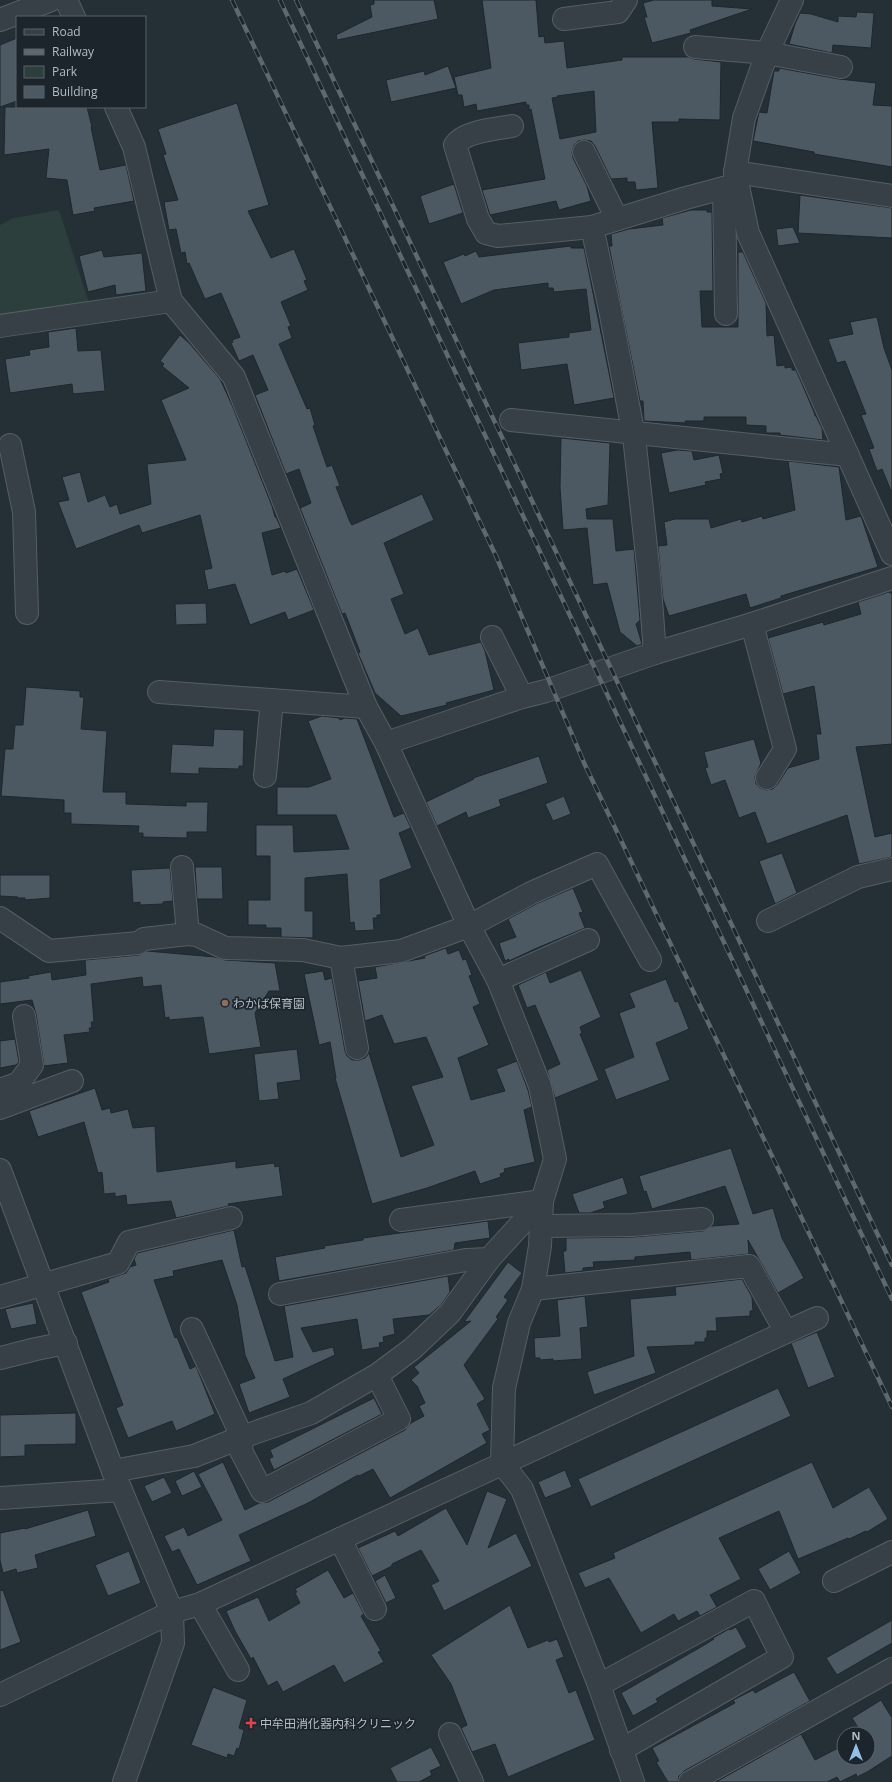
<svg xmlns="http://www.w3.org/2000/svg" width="892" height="1782" font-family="'Open Sans','Noto Sans JP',sans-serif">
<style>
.green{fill:#2c3f3c}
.building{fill:#4d5962;stroke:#1f272e;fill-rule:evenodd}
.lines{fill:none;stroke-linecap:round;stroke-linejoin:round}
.minor-casing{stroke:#565e65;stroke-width:24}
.tertiary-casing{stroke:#565e65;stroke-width:24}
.minor{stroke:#384047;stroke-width:22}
.tertiary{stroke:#384047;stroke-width:22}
.rail-casing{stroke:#5e6871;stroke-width:4.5}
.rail{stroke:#1d252c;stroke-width:3;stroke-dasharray:9;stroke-linecap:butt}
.education-dot{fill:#8d6e63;stroke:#1d252c;stroke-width:1.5}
.health-dot{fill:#e0444e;stroke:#1d252c;stroke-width:1.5}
.labels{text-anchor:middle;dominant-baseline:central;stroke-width:3.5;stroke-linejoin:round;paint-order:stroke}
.poi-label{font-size:12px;fill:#b3bbc3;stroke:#1d252c;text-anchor:start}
</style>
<rect width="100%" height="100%" fill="#242f36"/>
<path class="green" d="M59,210l30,93 -89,17v-95l14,-7z"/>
<g class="building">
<path d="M374,0h60l4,19 -101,21 -1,-5 36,-18 -2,-12 4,-1z"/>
<path d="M482,0h54l3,37 5,-1 1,7 19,-2 3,27 55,-8v-3h66l6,2 27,3 -1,58 -41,-1v3h-27l6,66 -22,2 -1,-8h-8v-4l-16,1 -16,-33 -4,-5 -7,-1 -6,1 -4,4 -2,7 1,6 14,28 4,15 -32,9 -3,-9 -66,14 -8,-25 63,-11 -14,-70 -2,1v-5h-3v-3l-49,9 -1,-7 -12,3 -2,-12h-4l-4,-18 37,-9zM594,91l2,41 -36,7 -8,-41 6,-1 -1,-1z"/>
<path d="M654,0h58v6l40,3 -62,21 1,3 -39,10 -8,-26h3l-4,-14z"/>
<path d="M857,12l17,1 -3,35 -38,-3 -1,8 -43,-9 6,-20 5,-11 11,1 27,8v-6l18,1z"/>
<path d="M17,38v63l-17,6v-62z"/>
<path d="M448,66l8,22 -65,14 -5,-22 38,-9 1,4z"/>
<path d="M779,68l60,11 37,4 -3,22 19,1v61l-78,-13v-2l-61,-11 6,-29 8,1 7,-42h5z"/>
<path d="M237,103l32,102 -21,6 23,47 23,-9 13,31 -3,1 4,9 -27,12 10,24 -3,1 4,11 -13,6 28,65 3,-1 5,17 -2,1 14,41 5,-2 8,21 -4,1 14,35 2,3 70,-31 12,26 -50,23 20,51 -13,5 14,35 13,-6 11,27 52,-13 4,9 9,39 -48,13 1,2 -46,11 -26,-23 -17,-40 2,-1 -15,-39 -3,1 -42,-106 11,-5 -12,-34 -13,5 -31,-79 13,-5 -15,-35 -14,6 -8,-18 2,-1 -1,-2 8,-3 -19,-44 -16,6 -16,-36 -2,1 -2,-12 -4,1 -5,-24 -7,1 -5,-28 14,-2 -15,-45 3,-1 -8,-25z"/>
<path d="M5,107h82l5,20h-1l9,43 26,-5 8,36 -40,7 1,3 -22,4 -6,-35 -21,-2 3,-29 -45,6z"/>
<path d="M454,184l9,29 -34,11 -9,-28z"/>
<path d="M800,195l92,13v30l-94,-5z"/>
<path d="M691,210h16v2h5l1,79h-13l2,36h36v-75h5l23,51 1,33 7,-1 3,31 8,-1v3l7,-1v3h4l18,42 1,4h1l6,12 1,12 -43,-5v-2h-14v-7l-20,-1v-8h-42v4h-19l1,2 -42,-2 -1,-20h-3l-31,-155h3l-1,-12 18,-5 34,-4 -1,-7z"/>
<path d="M793,227l7,16 -22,3 -2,-17z"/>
<path d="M571,246v2h13l30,150 -40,7 -7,-41 -46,6 -3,-27 51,-6v-4l22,-3 -5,-41 -32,3 -1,-4h-5v-5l-54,7 -33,14 -18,-42 21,-8 1,2 11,-5 3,6z"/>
<path d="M102,250l2,7 38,-4 4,38 -30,4 -1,-10 -27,7 -9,-36z"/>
<path d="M877,317l7,31 8,22v121h-1l-9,-22 -5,2 -8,-22 5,-1 -13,-33 5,-1 -21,-53 -8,2 -9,-24 25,-5 -3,-12z"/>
<path d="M76,328l2,23 23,-1 4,41 -32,3 -1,-10 -62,9 -5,-34 25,-4 -1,-5 20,-3 -1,-15z"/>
<path d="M180,335l10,9 30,35 12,26 40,101 3,11h1l5,11 -19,5 10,42 13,-4 1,2 11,-4 17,41 -26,10 -3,-8 -35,13 -15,-41 -27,6 -4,-20 8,-2 -12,-53 -58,18 -3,-8 -63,24 -18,-47 11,-2 -7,-23 18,-5 8,30 17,-7 5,12 7,-3 3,10 31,-10 -4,-40 39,-4 -25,-60 28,-12 -27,-22 2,-2 -4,-3z"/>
<path d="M561,438l49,5 -2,62 -22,4 1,10h26l3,32 18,-2 6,71 -4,4 6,20 -5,2 -17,-14 -13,-49 -14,2 -6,-57 -24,2 -3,-43z"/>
<path d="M677,450l15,1 2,9 25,-5 4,18 -3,1 1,5 -16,3 1,3 -37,8 -8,-40z"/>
<path d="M788,461l51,6 7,53 15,-4 17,51 -97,29v2l-31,10 -4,-14 -77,22 -6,-17 -5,-53 9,-1 -3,-23 11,-3h34l2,9 30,-9 1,3 20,-6 1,3 32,-9z"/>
<path d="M889,592l3,2v150l-36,3 19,90 17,-4v24l-33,7 -12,-49 -80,29 -12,-32 -16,6 -14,-38 -14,5 -6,-17 3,-1 -4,-15 50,-13 7,24 -6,14 1,7 4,4 6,2 7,-1 4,-4 11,-17 31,-9 -3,-25h5l-7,-48 -31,8 -15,-56 55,-16 1,3 37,-11 -3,-12z"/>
<path d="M206,603l1,21 -31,1 -1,-21z"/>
<path d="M26,687l54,4v6h4l-3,32 26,2 -4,61h23v12l60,2v-4h22l-1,30h-20v6l-44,-1v-4h-5l1,-7 -68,-2v-11h-7v-13l-63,-4 4,-47h8l2,-24h8z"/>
<path d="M322,716l17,2 1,2 5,-2 12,1 37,98 10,-4 7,15 -12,5 13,35 -32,12 1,35h-4v3h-4l1,12 -19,1 -1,-9 -4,1 -3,-49 -42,4v33h8v27l-32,-1v-9h-15v-3h-18v-25h22v-44h-14v-31h37l1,27 55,-3 -13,-34h-59v-28h32l22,-8 -23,-58z"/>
<path d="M214,729l30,1 -1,36h-4v3l-40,-1v6l-29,-1 2,-29 41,2z"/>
<path d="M539,756l9,27 -49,17 2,6 -33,12 -2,-6 -29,14 -11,-24 48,-23 -1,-1z"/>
<path d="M564,796l7,18 -18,7 -8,-17z"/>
<path d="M782,853l15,40 -22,11 -16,-43z"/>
<path d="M195,867h27l1,32h-26z"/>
<path d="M170,868l3,33 -10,1v2l-23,1v-3l-7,1 -2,-33z"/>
<path d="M0,875h50v23l-25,2v-2h-7v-1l-18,-1z"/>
<path d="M573,888l10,24 -4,1 6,15 -48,20 -28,13v-2l-4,2 -6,-18 17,-6 -8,-18 28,-15z"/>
<path d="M446,948l2,6 11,-4 4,10 3,-1 6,16 -3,1 11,28 -7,3 16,38 -31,13 13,42 34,-9 -9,-22 21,-8 11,29 4,17 -8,3 11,52 -31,7 1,3 -5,2 1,3 -21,7 -5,-13 -48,17 -55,16 -37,-126h1l-6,-36 -11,3 -15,-71 19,-3 2,9 7,-2 13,73 2,5 5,4h7l6,-2 4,-5 32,104 33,-12 -23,-59 32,-9 -17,-40 -32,7 -12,-29 -17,6 -7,-40 19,-3 -2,-11 50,-9 -1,-2z"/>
<path d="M147,951l68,6 10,3 50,3 5,28h-11l-14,22 6,34 -52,7 -6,-37 -34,3v-3l-4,1 -4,-33 -18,2 -1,-10 -51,7 3,38h-3l1,6h-3l1,4 -26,3 4,28 -24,3 -8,-52 -4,-14 -32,4v-22l29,-4 -1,-2 23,-4 1,8 34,-5 -1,-15 54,-5z"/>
<path d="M581,970l20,47 -21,10 2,6 -2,1 19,46 -44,18 -8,-28 13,-6 -25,-59 -8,3 -9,-23 28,-13 4,11z"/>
<path d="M666,979l9,23 3,-1 11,28 -33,14 14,37 -54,20 -12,-31 30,-12 -15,-44 16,-6 -6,-14z"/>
<path d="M15,1039l4,23 -3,3 -16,3v-27z"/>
<path d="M297,1049l4,31 -24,3 2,16 -20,2 -5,-47z"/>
<path d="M95,1088l7,22 8,-2 1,5 17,-4 5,19 22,-2 2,46 79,-11v7l38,-5 1,4 4,-1 4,30 -55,8 1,2 -53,12 -5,-17 -44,4 -1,-10 -11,2v-4l-11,1 -2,-22 -4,1 -14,-51 -46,15 -9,-26z"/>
<path d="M731,1148l22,66 20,-6 9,30 22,40 -26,15 -30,-53 1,14 -58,6 -1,-8 -55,5v3l-42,2 1,5 -11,1v3l-18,2 -2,-22h3v-13l67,-1 70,-6 9,-5 27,-2 -14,-38 -73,23 -6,-18 -2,1 -5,-16z"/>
<path d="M623,1177l5,17 -25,8 2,6 -15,5h-11l-7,-19z"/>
<path d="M488,1221l2,17 -35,5 -1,7 -175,31 -4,-24 50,-9 -1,-2 39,-6v-2z"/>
<path d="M234,1230l8,37 3,-1 30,95 18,-4 -9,-51 164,-30 2,16 -9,13 -12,10 -36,4 2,15 -12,3 1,5 -5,1 1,4 -18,3 -5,-31 -56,9 12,24 20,-5 2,8 -52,24 7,18 -41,16 -10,-29 16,-6 -10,-23 -8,-50 -15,-45 -49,11 1,5 -20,4 21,58 2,-1 13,32 6,-3 19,48 -39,17 -4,-10 -44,17 -12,-30 7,-3 -42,-113 28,-10 -1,-3 18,-6 4,-6 6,-2 -2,-6 3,-6z"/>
<path d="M508,1262l14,11 -18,24 4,3 -12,17 2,2 -34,46 21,34 -8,5 13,26 -8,4 5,9 -97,55 -17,-29 -14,7 -1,-1 -50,28 -69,32 12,26 -54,24 -18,-36 -7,3 -8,-16 20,-9 4,9 34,-16 -24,-46 25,-12 22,48 14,-7 9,-1 137,-72 6,-7 13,-7 -5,-10 6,-3 -8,-17 -6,-6 8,-7 -5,-6 57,-46 -7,1z"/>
<path d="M742,1279l10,18 1,14h-3v5l-34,2 1,13h-10v7h-2v4h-10v3l-48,2 9,26 -62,22 -7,-23 47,-16 -4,-57 46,-4 -1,-8z"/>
<path d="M585,1296l3,31 -8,1 2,31 -29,2v-2l-13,1v-2h-5l-1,-20 26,-2 -3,-36z"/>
<path d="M33,1303l4,21 -26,5 -6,-20z"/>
<path d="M817,1332l18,45 -27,11 -17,-45z"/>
<path d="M778,1388l13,28 -200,91 -13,-28z"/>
<path d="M374,1398l8,16 -108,56 -5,-11 4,-2 -3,-7z"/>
<path d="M76,1413v31l-51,1v11l-25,1v-42z"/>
<path d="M812,1462l21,46 36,-21 19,32 -21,13 -1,-1 -17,8 -1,-1 -50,21 -19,-48 -60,27 22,41 -31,16 7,12 -17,9 -3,-5 -19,10 -4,-7 -33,19 -32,-55 -24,10 -7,-15 37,-15 -2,-5z"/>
<path d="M565,1470l7,17 -27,11 -7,-16z"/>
<path d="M194,1471l8,16 -20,9 -7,-15z"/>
<path d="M164,1477l8,16 -20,9 -8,-16z"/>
<path d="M487,1491l20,8 -19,49 28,-15 16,33 -88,45 -13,-26 8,-4 -18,-31 -29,14v2l-20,10 -14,-28 37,-17 3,5 48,-28 21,37z"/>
<path d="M88,1510l8,26 -61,19 3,13 -21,5 -1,-4 -13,4 -3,-13v-27l25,-5v1z"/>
<path d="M129,1551l12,32 -33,13 -13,-31z"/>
<path d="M789,1551l12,22 -31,17 -12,-21z"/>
<path d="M328,1570l16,28 9,-5 11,21 -3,2 20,35 -3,1 6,10 -40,21 -10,-18 -51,27 -6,-11 -9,5 -15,-29 -2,2 -16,-28 -9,-20 32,-14 11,24 31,-18 -5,-10 2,-1 -2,-3z"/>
<path d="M385,1575l11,23 -10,5 -11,-22z"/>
<path d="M3,1590l18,52 -21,8v-59z"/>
<path d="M510,1605l18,43 20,-8 1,2 8,-3 7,18 -8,3 13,33 7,-3 19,50 -87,37 -13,-33 -23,8 -11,-24 6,-3 -16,-41 -20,-29z"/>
<path d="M892,1620v23l-55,32 -11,-17z"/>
<path d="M736,1627l11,20 -81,46 -10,6 2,3 -25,14 -12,-23 85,-49 8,-5 -1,-1 16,-9 1,1z"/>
<path d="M794,1672l16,29 -126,70 -5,5 -1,6h-10l-12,-20 3,-1 -7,-13 83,-45 -2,-3 20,-10 2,3z"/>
<path d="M213,1687l34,13 -8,28 5,2 -5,19 -2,-1 -3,8 -6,-2 -1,4 -36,-13z"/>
<path d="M881,1700l11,18v38l-25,16 -10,5 -1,-3 -16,8 -3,-5 -10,5h-111l85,-48 14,26 29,-15v13h24v-24h-6l-10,-16z"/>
<path d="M431,1747l10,19 -11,5 2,4 -13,7h-22l-7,-14z"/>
</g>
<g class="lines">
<g class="minor-casing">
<g id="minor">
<path d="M66,0l8,17"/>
<path d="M792,0l-25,53 -23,65 -9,54 13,61 144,321"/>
<path d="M564,19l54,-7 8,-12"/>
<path d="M695,47l72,6 74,14"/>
<path d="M116,107l18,40 37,154 63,76 132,330 20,36 83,183 29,54 42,106 15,73 -13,42 -2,45 -7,43 -14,34 -15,65 -2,75 20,26 77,196 34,97"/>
<path d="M512,126c-16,3 -48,5 -57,19l23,74 8,14 12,3 94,-9 94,-29 52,-14"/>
<path d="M584,152l33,67"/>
<path d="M735,172l157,24"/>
<path d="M724,188l2,126"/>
<path d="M592,227l18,83 24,126 15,139 6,78"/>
<path d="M0,326l171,-25"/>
<path d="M511,420l337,35"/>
<path d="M10,445l14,67 3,101"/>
<path d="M752,624l33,125 -18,29"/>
<path d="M492,637l30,60"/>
<path d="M159,692l207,15"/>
<path d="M386,743l136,-46 24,-6 109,-38 97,-29 140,-46"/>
<path d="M265,776l7,-76"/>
<path d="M182,867l6,67 9,1 28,13 78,2 38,8 60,-7 68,-25 62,-33 66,-29 53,96"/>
<path d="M0,918l49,33 89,-8"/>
<path d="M768,921l90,-44 34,-8"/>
<path d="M144,939l44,-5"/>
<path d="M341,958l16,90"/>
<path d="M498,980l90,-40"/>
<path d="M0,1090l19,-7 13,-18 -8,-49"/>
<path d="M0,1108l72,-27"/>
<path d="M401,1220l141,-19"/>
<path d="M541,1226l91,-1 70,-6"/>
<path d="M280,1294l186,-34 23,-1"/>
<path d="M0,1297l118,-34 11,-21 102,-24"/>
<path d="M192,1329l50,108 -1,14 21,40 137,-72 -22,-44"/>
<path d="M786,1332l31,-14"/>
<path d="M0,1358l36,-9 30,-6"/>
<path d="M113,1471l81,-15 48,-19 69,-24 66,-38 35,-26 38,-36 39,-54 53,-58"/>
<path d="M0,1498l121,-8"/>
<path d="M340,1539l35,70"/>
<path d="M834,1581l58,-29"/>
<path d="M200,1604l38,66"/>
<path d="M599,1685l155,-84 28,56 -161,93"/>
<path d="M0,1695l172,-83 28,-8 586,-272 -37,-66 -216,23"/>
<path d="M450,1734l22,48"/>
<path d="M690,1782l202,-113"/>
</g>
</g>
<g class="tertiary-casing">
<g id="tertiary">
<path d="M0,20l51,-20"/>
<path d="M0,1170l113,301 59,141 1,31 -49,139"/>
</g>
</g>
<use href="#minor" class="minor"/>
<use href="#tertiary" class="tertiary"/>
<g class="rail-casing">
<g id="rail">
<path d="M232,0l264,556 89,209 307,642"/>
<path d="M280,0l612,1299"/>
<path d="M296,0l596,1265"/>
</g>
</g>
<use href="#rail" class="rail"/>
</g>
<circle class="education-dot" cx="225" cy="1003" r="4"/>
<path class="health-dot" d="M249 1717h4v4h4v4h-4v4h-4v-4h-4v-4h4z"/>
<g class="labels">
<g class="poi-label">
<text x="233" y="1003">わかば保育園</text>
<text x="260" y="1723">中牟田消化器内科クリニック</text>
</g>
</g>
<rect x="16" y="16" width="130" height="92" fill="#1d252c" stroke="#596168"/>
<rect x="24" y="29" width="20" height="6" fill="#384047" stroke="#596168"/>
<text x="52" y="36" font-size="12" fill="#b3bbc3">Road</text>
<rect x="24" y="49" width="20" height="6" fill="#5e6871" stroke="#596168"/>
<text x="52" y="56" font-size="12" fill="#b3bbc3">Railway</text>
<rect x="24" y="66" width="20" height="12" fill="#2c3f3c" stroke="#596168"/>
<text x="52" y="76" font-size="12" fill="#b3bbc3">Park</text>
<rect x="24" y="86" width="20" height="12" fill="#4d5962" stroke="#596168"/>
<text x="52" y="96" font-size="12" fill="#b3bbc3">Building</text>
<g transform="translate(856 1746)"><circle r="19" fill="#1d252c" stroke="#596168"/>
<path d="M0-3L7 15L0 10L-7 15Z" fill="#92c0e9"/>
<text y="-6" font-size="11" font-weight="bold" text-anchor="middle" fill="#b3bbc3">N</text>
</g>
</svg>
